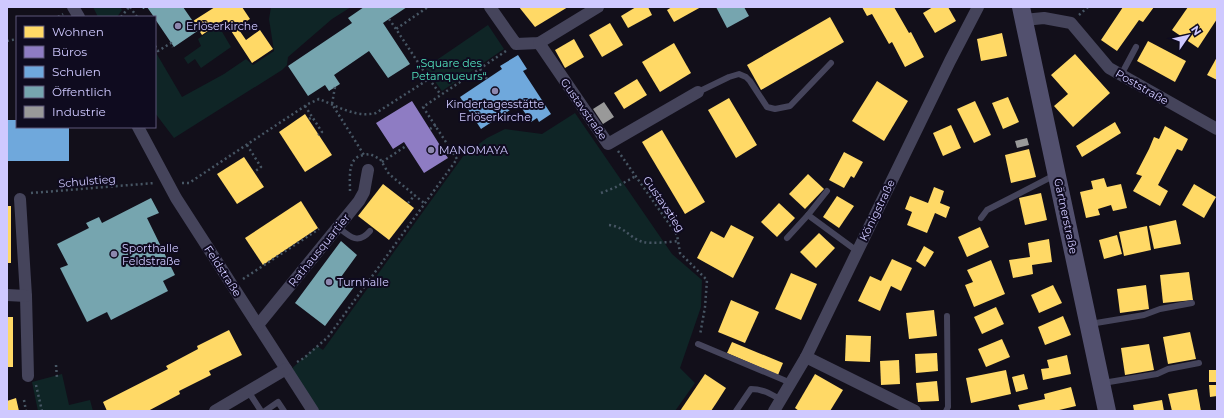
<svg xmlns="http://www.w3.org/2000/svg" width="1224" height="418" font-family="Montserrat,sans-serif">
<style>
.green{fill:#0f2526}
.homes{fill:#ffd966}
.offices{fill:#8e7cc3}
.schools{fill:#6fa8dc}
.public{fill:#76a5af}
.industry{fill:#999}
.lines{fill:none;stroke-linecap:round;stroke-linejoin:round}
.path{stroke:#475664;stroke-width:2.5;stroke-dasharray:2 3;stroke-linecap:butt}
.lane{stroke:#45445b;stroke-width:6}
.street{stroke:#45445b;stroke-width:12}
.secondary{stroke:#52506e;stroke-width:18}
.poi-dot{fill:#8d88af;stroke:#0f0b1f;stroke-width:1.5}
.labels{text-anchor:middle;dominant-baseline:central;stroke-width:4;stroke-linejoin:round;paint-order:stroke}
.poi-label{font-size:11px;fill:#cfc9ff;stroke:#0f0b1f;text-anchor:start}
.park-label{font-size:11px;fill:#52e2bd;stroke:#0f0b1f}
.street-label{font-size:11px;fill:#cfc9ff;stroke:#0f0b1f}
</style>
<rect width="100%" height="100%" fill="#120f1a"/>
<g class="green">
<path d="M93,7h27l2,3 -5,7h-19z"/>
<path d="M271,7h80l-19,12 -44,38 -1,8 -5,5 -108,68 -19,-25v-62l27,46 42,-23 22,-15 7,6 21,-14 -5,-32z"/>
<path d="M218,25l13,22 -30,21 -6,-9 -7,5 -4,-6 17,-12 -3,-7z"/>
<path d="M488,25l16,24 -62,42 -17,-23z"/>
<path d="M575,113l97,141 30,26 -1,27 -21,61 15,15 -20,28h-360l-25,-41 27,-24 6,4 141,-195 23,-17 18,-9 37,5z"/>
<path d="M62,374l7,31 21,-5 3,11h-55l-6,-29z"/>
</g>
<g class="homes">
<path d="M215,7h27l8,12 -13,8 9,13 14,-10 13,19 -21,14 -28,-43 -22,15 -9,-14z"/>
<path d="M519,7h49l-33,20z"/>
<path d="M636,7h12l4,8 -24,13 -7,-12z"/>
<path d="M672,7h29l-27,15 -7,-12z"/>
<path d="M862,7h32l15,26 2,-1 13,25 -19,10 -13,-25 -3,2 -17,-30 -5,2z"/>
<path d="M933,7h15l8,14 -21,12 -12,-20z"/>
<path d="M1123,7h31l-11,15 -4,-2 -22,31 -16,-11z"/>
<path d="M1188,7h29v12l-19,29 -26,-18z"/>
<path d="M830,17l14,25 -83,48 -14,-25z"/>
<path d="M610,23l13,22 -21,12 -13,-22z"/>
<path d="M1002,33l5,23 -26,5 -4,-22z"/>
<path d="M574,39l10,18 -19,11 -10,-18z"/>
<path d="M1148,41l38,20 -11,21 -38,-21z"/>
<path d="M674,43l17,30 -31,19 -18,-30z"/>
<path d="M1075,54l35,39 -37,34 -19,-21 14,-12 -17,-19z"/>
<path d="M1217,57v23l-10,-5z"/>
<path d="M637,79l10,16 -23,14 -10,-16z"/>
<path d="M877,81l31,20 -24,40 -32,-20z"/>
<path d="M1008,97l11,25 -16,7 -11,-26z"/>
<path d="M729,98l28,47 -21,13 -28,-48z"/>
<path d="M975,101l16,34 -17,8 -17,-34z"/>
<path d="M305,114l27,41 -27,17 -26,-40z"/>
<path d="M1115,122l6,11 -39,24 -6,-11z"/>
<path d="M951,125l10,23 -18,8 -10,-23z"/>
<path d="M1165,126l23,13 -6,12 -5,-2 -19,36 10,6 -8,15 -27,-15 9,-15 -6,-2 13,-25 5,-12 5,2z"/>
<path d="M662,130l43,72 -20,12 -43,-72z"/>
<path d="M1029,149l7,28 -25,6 -6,-28z"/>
<path d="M844,152l19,10 -9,16 -3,-2 -7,12 -15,-8z"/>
<path d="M244,157l20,30 -27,17 -20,-30z"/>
<path d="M808,174l16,15 -19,20 -16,-15z"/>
<path d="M1104,178l3,9 14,-3 6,24 -14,3 -2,-6 -13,4 2,6 -14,3 -6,-26 13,-3 -2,-8z"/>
<path d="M383,184l31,24 -25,32 -31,-24z"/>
<path d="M1194,184l22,13 -12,21 -22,-13z"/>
<path d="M934,187l10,4 -4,12 10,4 -4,11 -11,-5 -8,20 -20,-8 5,-13 -7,-3 5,-13 18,7z"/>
<path d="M1041,193l6,27 -22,5 -6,-27z"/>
<path d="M837,196l17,10 -15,22 -16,-11z"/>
<path d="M301,201l17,27 -55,37 -18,-27z"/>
<path d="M779,203l16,15 -18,19 -16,-15z"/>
<rect x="7" y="206" width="4" height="57"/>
<path d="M1176,220l5,24 -27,5 -5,-23z"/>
<path d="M731,225l23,12 -21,41 -36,-20 14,-27 13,7z"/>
<path d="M1147,226l4,24 -27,6 -5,-24z"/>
<path d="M980,227l9,20 -22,10 -9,-20z"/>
<path d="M819,233l16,15 -19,20 -16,-16z"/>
<path d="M1117,235l5,19 -18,5 -5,-19z"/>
<path d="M1049,239l3,23 -20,3 1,9 -20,4 -4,-18 21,-3 -2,-14z"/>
<path d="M924,246l10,6 -9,15 -9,-6z"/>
<path d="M892,259l20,9 -11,23 -10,-5 -11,25 -22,-10 12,-25 11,5z"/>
<path d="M991,260l14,34 -31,13 -9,-22 8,-3 -6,-12z"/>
<path d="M1189,272l4,28 -30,3 -3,-28z"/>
<path d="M791,273l26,11 -16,36 -26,-11z"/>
<path d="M1053,285l9,18 -23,10 -8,-18z"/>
<path d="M1146,285l3,24 -29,4 -3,-24z"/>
<path d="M731,300l28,12 -14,31 -27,-11z"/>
<path d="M996,307l8,17 -22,10 -8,-17z"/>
<path d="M934,310l3,26 -28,3 -3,-26z"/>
<path d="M1063,316l8,19 -26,10 -7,-18z"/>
<rect x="7" y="317" width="6" height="50"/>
<path d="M229,330l13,25 -33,16 2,4 -32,16 1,3 -32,17h-41l-4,-9 65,-33 -2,-3 32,-17 -1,-3z"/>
<path d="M1190,332l6,27 -28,5 -5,-27z"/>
<path d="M846,335l25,1 -1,26 -25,-1z"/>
<path d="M1002,339l8,18 -24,10 -8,-18z"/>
<path d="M732,342l51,21 -5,12 -51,-22z"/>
<path d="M1149,344l5,26 -29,5 -4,-27z"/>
<path d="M937,353l1,18 -22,2 -1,-19z"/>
<path d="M1067,355l4,19 -28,6 -2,-11 8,-1 -2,-8z"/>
<path d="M899,360l1,24 -19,1 -1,-24z"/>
<path d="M1006,370l5,24 -40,9 -5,-25z"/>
<rect x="1209" y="370" width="8" height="12"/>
<path d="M705,374l21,14 -9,14 -6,9h-31z"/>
<path d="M815,374l28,16 -13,21h-31l-4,-3z"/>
<path d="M1024,374l4,15 -12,3 -4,-15z"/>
<path d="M937,381l2,20 -21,1 -2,-19z"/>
<path d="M1209,385h8v11l-7,1z"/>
<path d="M1071,387l5,19 -21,5h-35l-2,-6 27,-6 -1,-5z"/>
<path d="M1197,389l4,22h-29l-4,-17z"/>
<path d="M16,398l3,13h-12v-10z"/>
<path d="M1162,400l2,11h-30l-1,-6z"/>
</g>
<path class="offices" d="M412,101l36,57 -24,15 -20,-31 -11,7 -17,-26z"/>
<g class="schools">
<path d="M518,55l9,14 -4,2 28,43 -12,8 -2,-4 -6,4 -12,-18 -38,25 -21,-32 42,-28 -2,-3z"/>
<path d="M7,120h10v7h52v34h-62z"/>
</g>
<g class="public">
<path d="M142,7h41l16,23 -25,17 -19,-28v-2h-1l-7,-10 -4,2z"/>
<path d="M364,7h43l-24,16 27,41 -22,14 -19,-27 -35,24 6,9 -11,7 -4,-6 -17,11 -20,-30 64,-43 -4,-5z"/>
<path d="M716,7h28l5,9 -22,12z"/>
<path d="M151,198l8,15 -12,5 28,57 -12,6 5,10 -57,29 -4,-8 -20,10 -27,-54 8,-3 -11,-21 32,-16 -3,-5 13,-6 3,6z"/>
<path d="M341,241l16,14 -16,22 13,10 -29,39 -30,-23z"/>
</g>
<g class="industry">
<path d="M604,102l10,15 -11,7 -10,-15z"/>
<path d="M1027,138l2,7 -12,3 -2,-7z"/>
</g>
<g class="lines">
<g class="path">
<path d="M130,7l7,10"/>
<path d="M1079,15l9,-8"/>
<path d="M58,17l5,-3"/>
<path d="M121,17l8,-10"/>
<path d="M389,19l7,10"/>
<path d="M7,41l10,-2"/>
<path d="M155,46l3,5 13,-8 2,4"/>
<path d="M480,69l7,10"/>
<path d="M429,79l12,16"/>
<path d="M335,87l-3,17 32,51 6,-1 10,5 9,15 35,29"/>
<path d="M305,106l17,26 -4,3"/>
<path d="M309,119l3,-2"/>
<path d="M430,129l6,-4"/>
<path d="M247,145l14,22 -7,5"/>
<path d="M618,151l59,84 3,18 27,27 -2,27 -5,28"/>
<path d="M382,162l24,-16"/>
<path d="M182,183h7l119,-79 11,-5c18,7 37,19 57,14l53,-34 -33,-50 32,-22"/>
<path d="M350,191c0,-14 -3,-34 14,-36"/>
<path d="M31,193l124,-10"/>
<path d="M601,193l15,-6 20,-11"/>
<path d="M408,203l7,-8"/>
<path d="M609,225c17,2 20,13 34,17 9,2 26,0 36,-1"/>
<path d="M243,279l76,-50"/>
<path d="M297,362l7,-4 24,-21 129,-178 -34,-52 83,-56"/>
<path d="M56,365l1,13"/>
<path d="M36,385l6,26"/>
<path d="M24,400l2,11"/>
</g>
<g class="lane">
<path d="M1121,75l15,-28"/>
<path d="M698,92l31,-15 10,-3 7,3 4,4 17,26 8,2 15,-3 41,-43"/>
<path d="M827,191l-19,24 49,36"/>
<path d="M981,218l6,-8 68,-35"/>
<path d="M338,227c12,10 20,18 32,4"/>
<path d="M787,238l21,-23"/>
<path d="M1090,324l54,-9 16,-6 32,-6"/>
<path d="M698,344l93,39"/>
<path d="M1103,383l54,-9 11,-5 31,-6"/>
<path d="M248,391l13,20"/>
<path d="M265,411l13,-9 6,9"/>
<path d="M736,411l15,-22c12,0 20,5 30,11"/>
<path d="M946,411l2,-4 -1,-91"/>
</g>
<g class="street">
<path d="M73,7l6,10"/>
<path d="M490,7l26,37 23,-1 59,-36"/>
<path d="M1024,20l20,-2 27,5 38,45 108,61"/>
<path d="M539,43l69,101 90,-52"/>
<path d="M138,127l38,71 137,213"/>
<path d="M20,199l6,97 2,80"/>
<path d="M7,295l19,1"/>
<path d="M258,325l101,-124 5,-9 4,-22"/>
<path d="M806,357l109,54"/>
<path d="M215,411l71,-42"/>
<path d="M774,411l32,-54 144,-296 28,-54"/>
</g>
<path class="secondary" d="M1021,7l86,404"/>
</g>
<g class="poi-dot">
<circle cx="178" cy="26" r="4"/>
<circle cx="495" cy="91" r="4"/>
<circle cx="431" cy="150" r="4"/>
<circle cx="114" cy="254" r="4"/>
<circle cx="329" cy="282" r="4"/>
</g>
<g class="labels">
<g class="poi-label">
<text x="186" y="26">Erlöserkirche</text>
<text x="495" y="104" text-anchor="middle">Kindertagesstätte<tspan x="495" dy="13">Erlöserkirche</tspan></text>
<text x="439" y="150">MANOMAYA</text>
<text x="122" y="248">Sporthalle<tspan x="122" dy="13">Feldstraße</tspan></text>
<text x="337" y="282">Turnhalle</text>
</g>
<g class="park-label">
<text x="449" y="63">„Square des<tspan x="449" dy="13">Petanqueurs“</tspan></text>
</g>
<g class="street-label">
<text transform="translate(1142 87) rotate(30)">Poststraße</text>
<text transform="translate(584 109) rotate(55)">Gustavstraße</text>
<text transform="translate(87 181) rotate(-5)">Schulstieg</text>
<text transform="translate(664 204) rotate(56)">Gustavstieg</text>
<text transform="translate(877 210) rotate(-64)">Königstraße</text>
<text transform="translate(1066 216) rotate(78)">Gärtnerstraße</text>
<text transform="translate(319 250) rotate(-51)">Rathausquartier</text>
<text transform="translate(223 271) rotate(57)">Feldstraße</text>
</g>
</g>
<rect width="1224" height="418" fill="none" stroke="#cfc9ff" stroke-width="16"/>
<rect x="16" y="16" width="140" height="112" fill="#0f0b1f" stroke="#5c5779"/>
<rect x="24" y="26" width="20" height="12" fill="#ffd966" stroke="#5c5779"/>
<text x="52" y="36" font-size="12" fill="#cfc9ff">Wohnen</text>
<rect x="24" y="46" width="20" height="12" fill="#8e7cc3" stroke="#5c5779"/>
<text x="52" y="56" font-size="12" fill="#cfc9ff">Büros</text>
<rect x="24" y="66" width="20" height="12" fill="#6fa8dc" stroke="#5c5779"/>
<text x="52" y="76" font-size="12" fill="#cfc9ff">Schulen</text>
<rect x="24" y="86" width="20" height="12" fill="#76a5af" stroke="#5c5779"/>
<text x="52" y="96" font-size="12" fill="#cfc9ff">Öffentlich</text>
<rect x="24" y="106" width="20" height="12" fill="#999999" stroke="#5c5779"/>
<text x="52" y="116" font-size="12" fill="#cfc9ff">Industrie</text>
<g transform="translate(1188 36) rotate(56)" stroke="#0f0b1f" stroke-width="3" paint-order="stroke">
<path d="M0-3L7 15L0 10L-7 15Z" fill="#cfc9ff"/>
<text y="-6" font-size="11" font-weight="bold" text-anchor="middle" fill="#cfc9ff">N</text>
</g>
</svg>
